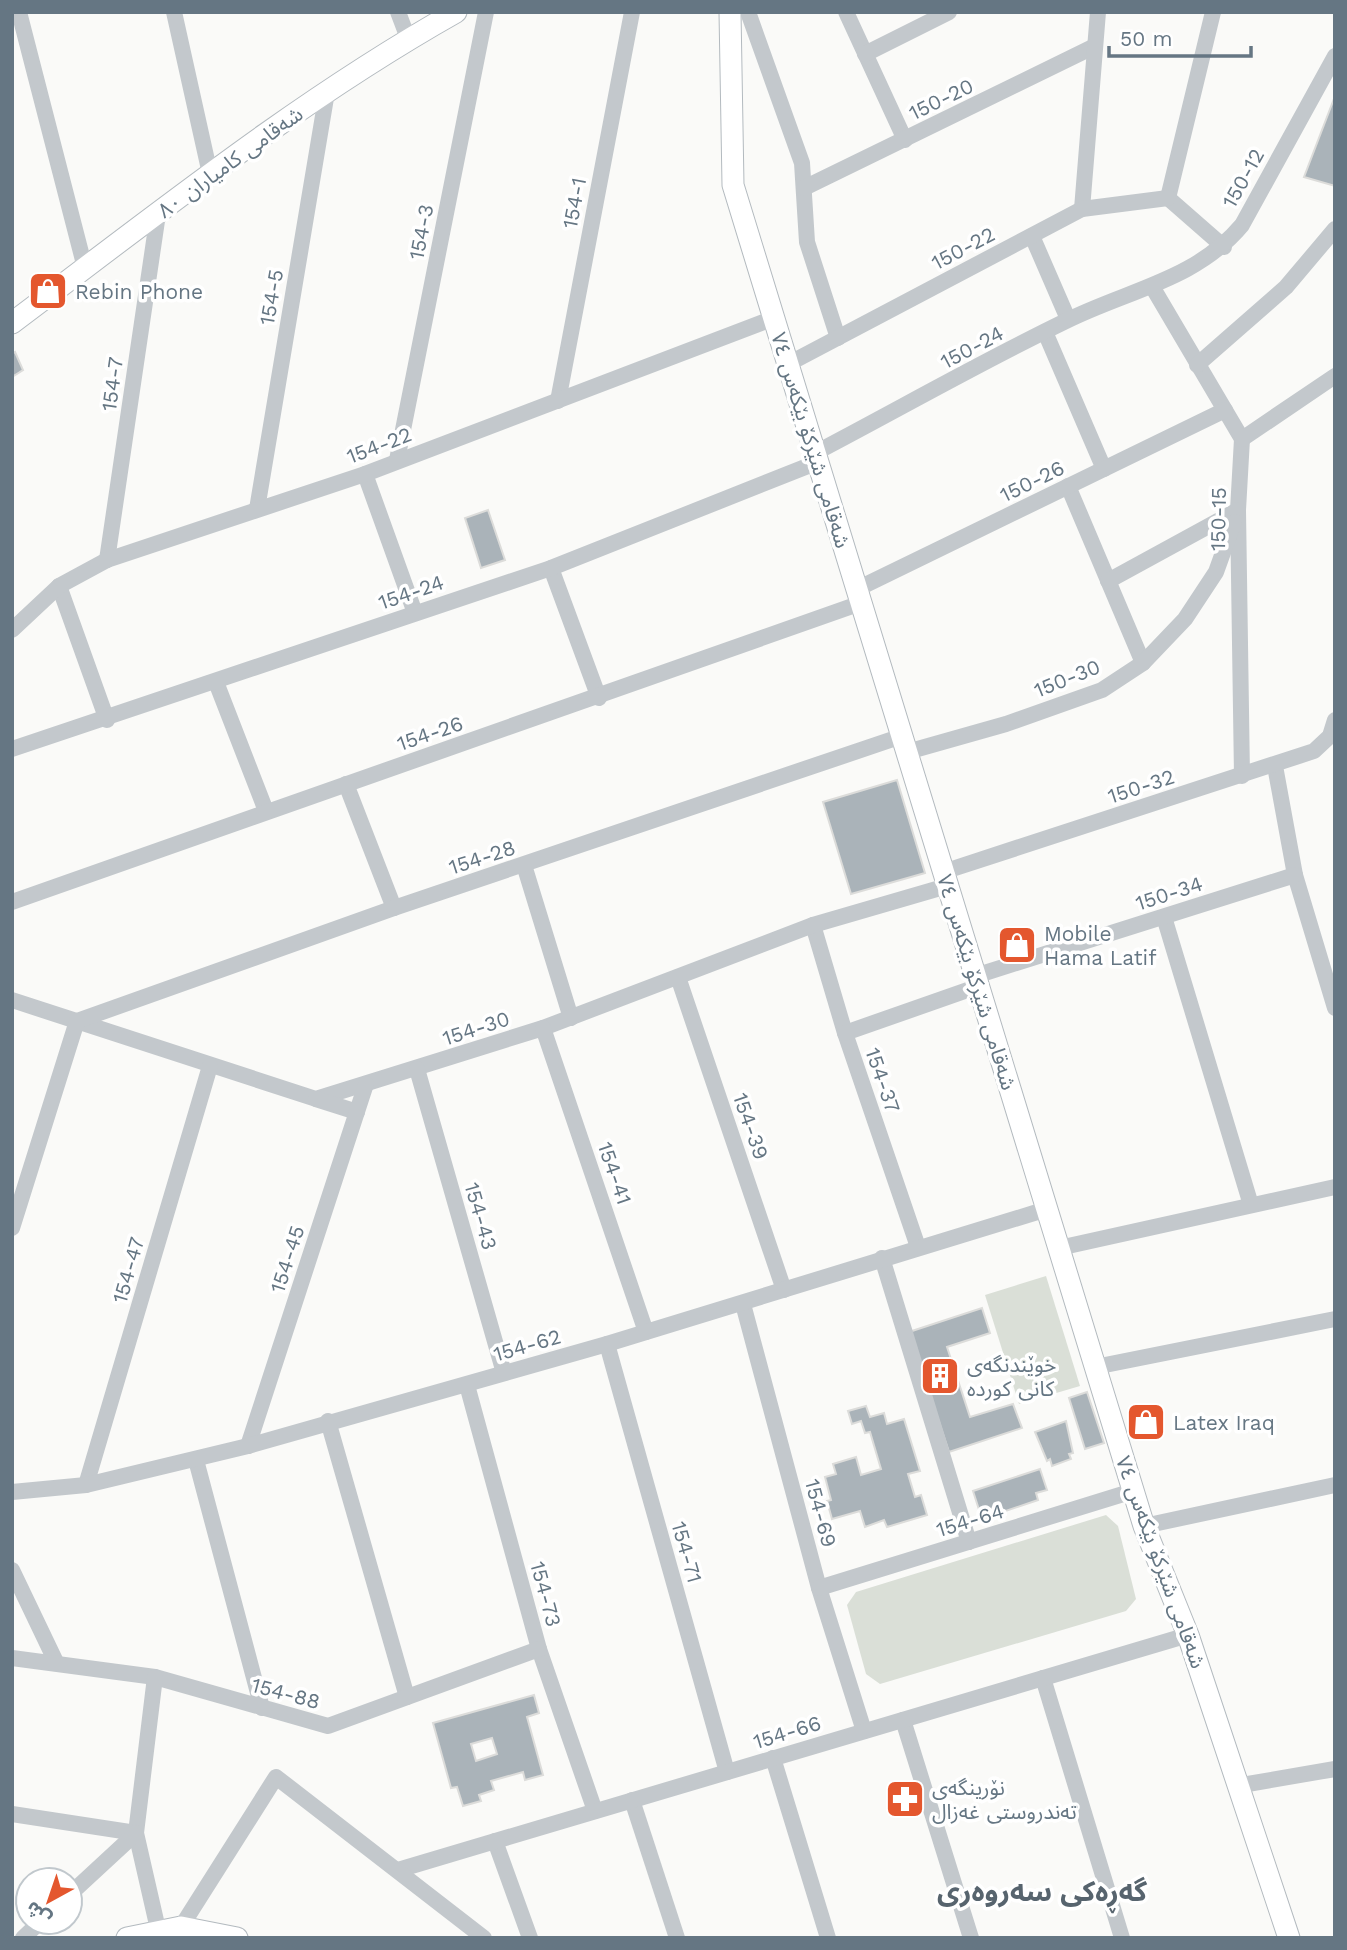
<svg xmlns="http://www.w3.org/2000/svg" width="1347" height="1950" font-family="'Work Sans','Noto Sans Arabic',sans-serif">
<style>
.green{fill:#dadfd7}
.building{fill:#aab3b9;stroke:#dcdcda;stroke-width:2;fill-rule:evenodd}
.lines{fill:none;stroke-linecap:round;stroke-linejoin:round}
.secondary-casing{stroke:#b3babf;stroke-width:23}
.street{stroke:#c3c8cc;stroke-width:16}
.secondary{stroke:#fff;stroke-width:21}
.labels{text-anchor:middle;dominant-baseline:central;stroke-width:7;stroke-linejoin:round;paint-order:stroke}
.street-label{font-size:21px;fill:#657683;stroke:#fff}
.poi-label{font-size:21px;fill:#657683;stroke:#fff;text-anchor:start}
.district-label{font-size:28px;font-weight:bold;fill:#57646e;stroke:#fff}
</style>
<rect width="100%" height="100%" fill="#fafaf8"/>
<g class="green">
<path d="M1046,1276l34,110 -61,18 -34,-109z"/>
<path d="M1106,1515l12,11 18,73 -10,12 -246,73 -14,-10 -19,-69 9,-13z"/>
</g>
<g class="building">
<path d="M1335,96v90l-31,-9z"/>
<path d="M15,352l8,18 -11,7v-23z"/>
<path d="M488,510l17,50 -24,8 -16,-50z"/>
<path d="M897,780l28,93 -74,21 -28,-92z"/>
<path d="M982,1308l8,25 -43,14 23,70 43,-13 9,24 -73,24 -40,-120z"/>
<path d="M1087,1392l17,51 -19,6 -16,-51z"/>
<path d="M866,1406l4,11 14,-4 3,11 17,-5 16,52 -12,3 7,23 6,-2 6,20 -40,12 -3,-7 -19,7 -5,-16 -28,8 -5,-18 4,-1 -6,-23 11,-3 -3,-10 23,-7 5,18 20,-6 -11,-37 -5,1 -4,-12 -9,3 -4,-13z"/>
<path d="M1066,1421l7,32 -4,1 2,5 -19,7 -2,-7 -3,2 -12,-29z"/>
<path d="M1040,1469l7,21 -11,3 2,7 -56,19 -9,-28z"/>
<path d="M534,1695l5,18 -12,4 16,58 -18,5 -2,-8 -32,9 3,9 -15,5 2,6 -18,5 -6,-19 -6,1 -18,-65zM492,1738l5,16 -21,7 -5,-17z"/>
</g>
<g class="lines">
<g class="secondary-casing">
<g id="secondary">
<path d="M730,12l3,173 411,1341 44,109 101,303"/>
<path d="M12,323c144,-108 286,-222 444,-311"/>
<path d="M127,1938l54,-11 56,11"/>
</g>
</g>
<g class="street">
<path d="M19,12l66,256"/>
<path d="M174,12l36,162"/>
<path d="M398,12l11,29"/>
<path d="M748,12l54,151 5,79 31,96"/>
<path d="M846,12l59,128"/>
<path d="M865,54l84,-42"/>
<path d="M804,188l291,-142"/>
<path d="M1168,198l45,-186"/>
<path d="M1168,198l56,49"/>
<path d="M1082,209l16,-197"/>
<path d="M1032,236l36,83"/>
<path d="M1153,288l89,151 -4,71 4,266"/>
<path d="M1045,332l59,137"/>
<path d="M788,364l294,-155 86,-11"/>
<path d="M1197,365l89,-78 49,-58"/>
<path d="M558,401l74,-389"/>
<path d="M1242,439l93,-63"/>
<path d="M815,453c84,-44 166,-91 251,-132 62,-31 130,-41 176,-96l93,-169"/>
<path d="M397,460l89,-448"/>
<path d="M365,474l50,139"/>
<path d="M1068,486l75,177"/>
<path d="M257,509l70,-417"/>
<path d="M107,560l51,-346"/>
<path d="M551,568l48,130"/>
<path d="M1108,581l130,-71"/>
<path d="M59,586l48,134"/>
<path d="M857,589l368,-179"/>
<path d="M12,630l47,-44 48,-26 258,-86 409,-156"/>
<path d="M216,682l50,129"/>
<path d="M12,749l539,-181 267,-106"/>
<path d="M907,752l99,-28 96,-34 41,-27 42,-44 31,-47 18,-50"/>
<path d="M1275,766l20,109 40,133"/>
<path d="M346,784l48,124"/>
<path d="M524,865l47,153"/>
<path d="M943,872l371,-121 16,-15 5,-16"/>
<path d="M12,902l849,-299"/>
<path d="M1164,917l87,288"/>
<path d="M813,925l32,108 73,214"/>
<path d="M975,976l320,-101"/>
<path d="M678,977l106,313"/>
<path d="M12,1000l304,99 227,-71 270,-103 134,-39"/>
<path d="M543,1028l103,304"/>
<path d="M845,1033l134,-47"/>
<path d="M417,1069l87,304"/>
<path d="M316,1099l41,13"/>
<path d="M12,1228l65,-207 317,-113 508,-172"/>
<path d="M1059,1248l276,-61"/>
<path d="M882,1258l87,284"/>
<path d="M743,1304l76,284 45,143"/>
<path d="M607,1344l120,428"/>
<path d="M1095,1367l240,-48"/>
<path d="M467,1385l72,264 56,162"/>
<path d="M328,1421l79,276"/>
<path d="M248,1446l118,-362"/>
<path d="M196,1460l66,248"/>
<path d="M86,1485l124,-419"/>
<path d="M12,1492l74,-7 162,-39 359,-102 440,-135"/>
<path d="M1144,1526l191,-41"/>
<path d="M12,1570l44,92"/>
<path d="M819,1588l314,-97"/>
<path d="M12,1658l143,19 173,49 211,-77"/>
<path d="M155,1677l-19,156 24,105"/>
<path d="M1043,1678l79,260"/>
<path d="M903,1720l68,218"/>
<path d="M773,1758l55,180"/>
<path d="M1236,1786l99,-17"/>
<path d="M632,1800l45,138"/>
<path d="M12,1814l124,19"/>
<path d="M495,1841l35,97"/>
<path d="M398,1870l790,-235"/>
<path d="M70,1894l66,-61"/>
<path d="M181,1927l95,-150 208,161"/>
<path d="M23,1938l17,-16"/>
</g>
<use href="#secondary" class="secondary"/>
</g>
<defs>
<g id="shop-square" transform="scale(2.0125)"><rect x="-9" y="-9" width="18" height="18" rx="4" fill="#e4572e" stroke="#fff"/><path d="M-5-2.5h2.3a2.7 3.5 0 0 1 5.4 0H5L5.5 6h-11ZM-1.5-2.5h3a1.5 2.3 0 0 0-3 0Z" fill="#fff"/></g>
<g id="building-square" transform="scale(2.0125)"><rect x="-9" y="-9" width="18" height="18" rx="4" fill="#e4572e" stroke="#fff"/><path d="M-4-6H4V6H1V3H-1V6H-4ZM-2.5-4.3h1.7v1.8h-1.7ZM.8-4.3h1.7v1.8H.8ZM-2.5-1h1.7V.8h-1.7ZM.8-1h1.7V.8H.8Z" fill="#fff"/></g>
<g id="pharmacy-square" transform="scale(2.0125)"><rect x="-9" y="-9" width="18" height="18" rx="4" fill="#e4572e" stroke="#fff"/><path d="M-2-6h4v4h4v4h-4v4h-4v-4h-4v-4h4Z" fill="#fff"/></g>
</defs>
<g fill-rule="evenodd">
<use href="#shop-square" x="48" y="291"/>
<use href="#shop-square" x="1017" y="945"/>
<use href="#building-square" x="940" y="1376"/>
<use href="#shop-square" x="1146" y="1422"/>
<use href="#pharmacy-square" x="905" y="1799"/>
</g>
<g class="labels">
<g class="street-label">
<text transform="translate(941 99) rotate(-26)">150-20</text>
<text transform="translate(230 162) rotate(-36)">شەقامی کامیاران ٨٠</text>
<text transform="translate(1243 178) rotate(-61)">150-12</text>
<text transform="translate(574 203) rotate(-79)">154-1</text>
<text transform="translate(421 232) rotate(-79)">154-3</text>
<text transform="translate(963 248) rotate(-28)">150-22</text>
<text transform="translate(271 297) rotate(-80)">154-5</text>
<text transform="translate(972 347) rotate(-28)">150-24</text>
<text transform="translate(112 384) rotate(-82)">154-7</text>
<text transform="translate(811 440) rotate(73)">شەقامی شێرکۆ بێکەس ٧٤</text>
<text transform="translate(379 445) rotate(-21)">154-22</text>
<text transform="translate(1032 481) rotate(-26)">150-26</text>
<text transform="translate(1218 519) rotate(-89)">150-15</text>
<text transform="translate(411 592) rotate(-19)">154-24</text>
<text transform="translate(1067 678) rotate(-22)">150-30</text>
<text transform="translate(430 733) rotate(-19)">154-26</text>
<text transform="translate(1141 786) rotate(-18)">150-32</text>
<text transform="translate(482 857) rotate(-18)">154-28</text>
<text transform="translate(1169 893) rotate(-18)">150-34</text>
<text transform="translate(977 982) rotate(73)">شەقامی شێرکۆ بێکەس ٧٤</text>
<text transform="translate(476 1028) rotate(-18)">154-30</text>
<text transform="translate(883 1080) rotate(71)">154-37</text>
<text transform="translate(751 1126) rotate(71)">154-39</text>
<text transform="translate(615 1173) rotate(71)">154-41</text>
<text transform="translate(481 1216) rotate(74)">154-43</text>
<text transform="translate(287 1259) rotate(-72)">154-45</text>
<text transform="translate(128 1270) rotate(-74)">154-47</text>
<text transform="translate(527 1345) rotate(-16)">154-62</text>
<text transform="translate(821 1513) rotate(75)">154-69</text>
<text transform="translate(970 1520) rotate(-17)">154-64</text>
<text transform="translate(687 1552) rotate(74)">154-71</text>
<text transform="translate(1161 1562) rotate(70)">شەقامی شێرکۆ بێکەس ٧٤</text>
<text transform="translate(546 1594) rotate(75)">154-73</text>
<text transform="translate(286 1693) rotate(15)">154-88</text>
<text transform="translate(787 1732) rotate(-17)">154-66</text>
</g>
<g class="poi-label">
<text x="75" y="291">Rebin Phone</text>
<text x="1044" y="933">Mobile<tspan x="1044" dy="24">Hama Latif</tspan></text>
<text x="967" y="1364">خوێندنگەی<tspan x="967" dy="24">کانی کوردە</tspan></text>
<text x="1173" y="1422">Latex Iraq</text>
<text x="932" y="1787">نۆرینگەی<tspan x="932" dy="24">تەندروستی غەزال</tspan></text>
</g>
<g class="district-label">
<text x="1042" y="1891">گەڕەکی سەروەری</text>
</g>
</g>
<rect width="1347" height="1950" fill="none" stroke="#657683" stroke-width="28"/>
<g transform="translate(49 1901) rotate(220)"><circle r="33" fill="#ffffff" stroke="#c1c8cd" stroke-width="2"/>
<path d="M0-5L12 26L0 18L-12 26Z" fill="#e4572e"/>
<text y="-10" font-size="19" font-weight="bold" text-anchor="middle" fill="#657683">ش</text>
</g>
<path d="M1109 46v10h142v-10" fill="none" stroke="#657683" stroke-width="3.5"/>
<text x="1120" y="46" font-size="21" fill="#657683" stroke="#ffffff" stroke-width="5" paint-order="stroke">50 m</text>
</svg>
